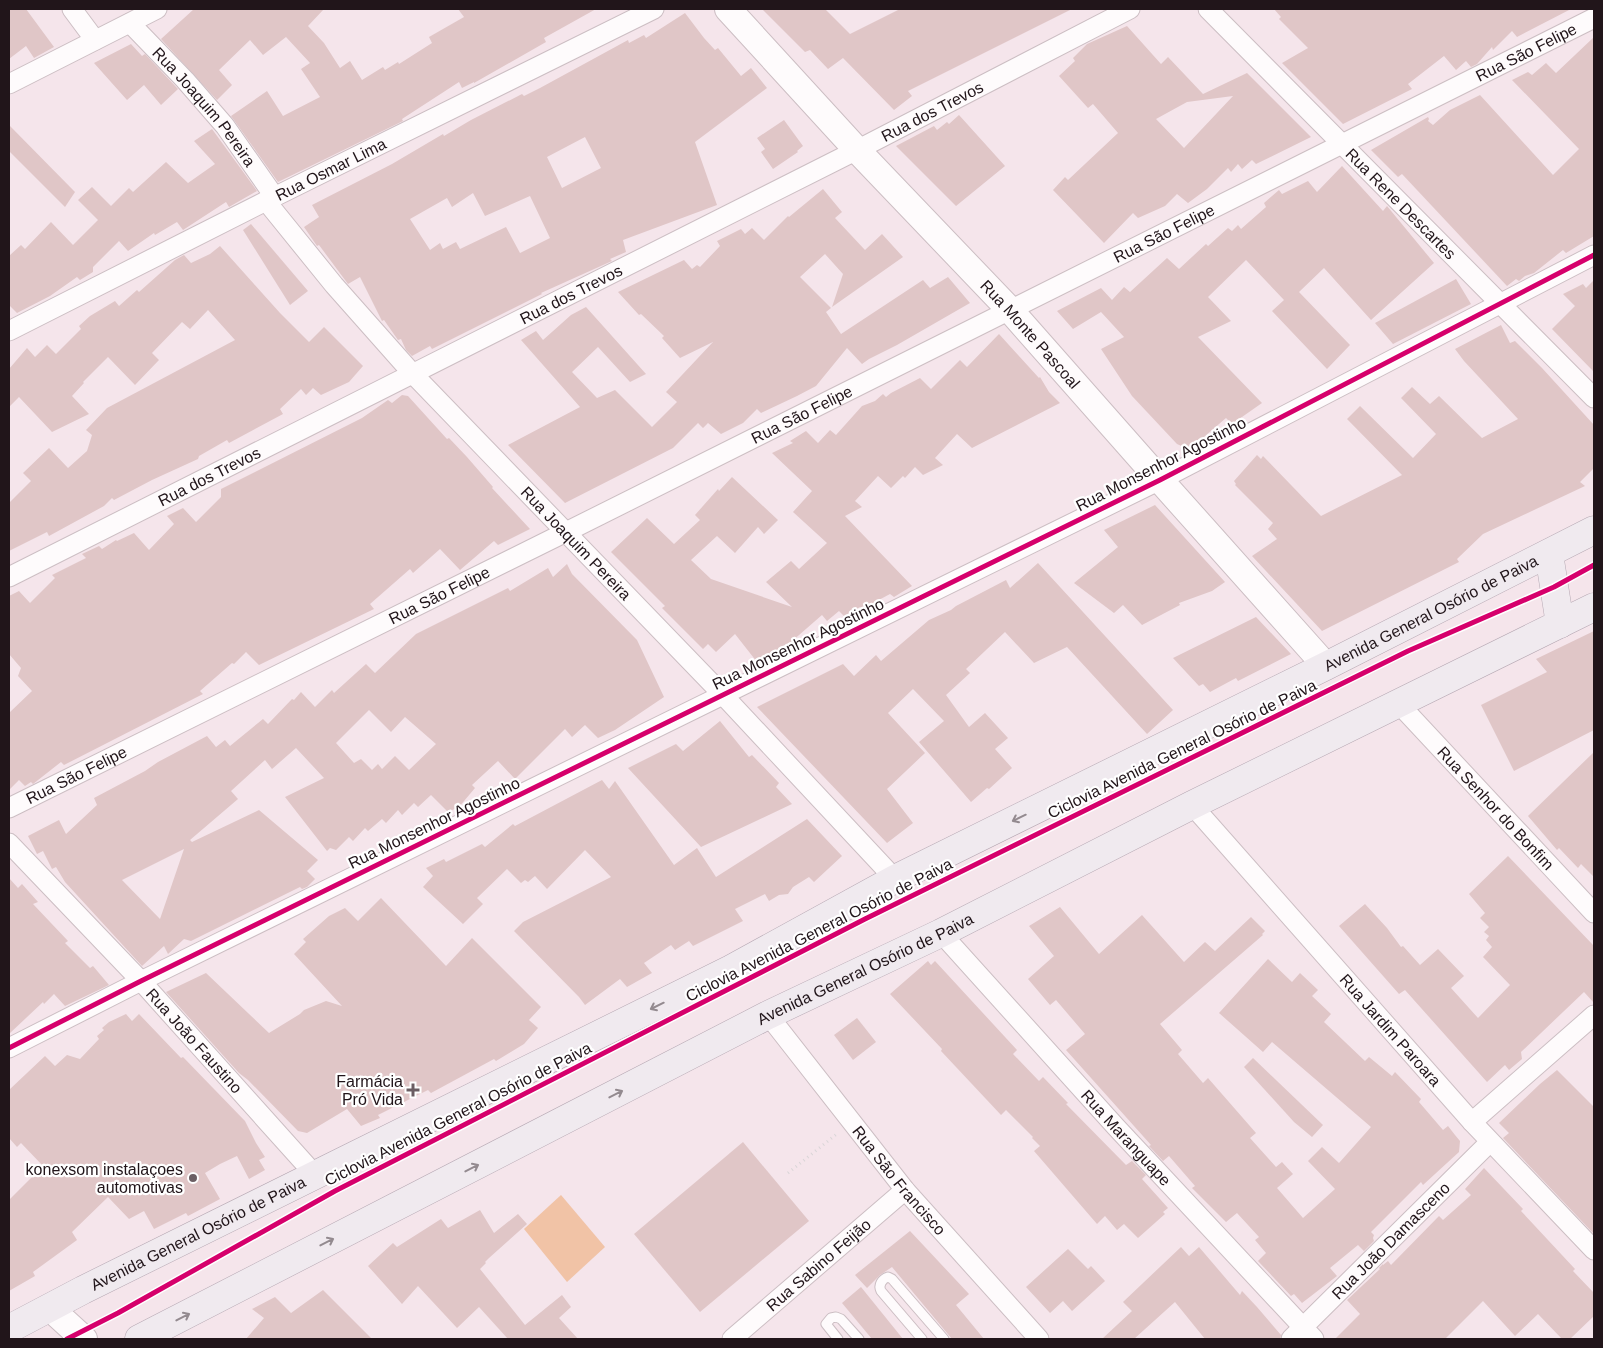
<svg xmlns="http://www.w3.org/2000/svg" width="1603" height="1348" font-family="Helvetica,sans-serif">
<style>
.green{fill:#f1c3a6}
.building{fill:#e0c6c7;fill-rule:evenodd}
.lines{fill:none;stroke-linecap:round;stroke-linejoin:round}
.lane-casing{stroke:#ccbec3;stroke-width:11}
.street-casing{stroke:#ccbec3;stroke-width:21}
.secondary-casing{stroke:#ccbec3;stroke-width:28}
.primary-casing{stroke:#b6a8b3;stroke-width:29}
.path{stroke:#d9d5d7;stroke-width:3;stroke-dasharray:1 4;stroke-linecap:butt}
.lane{stroke:#fefbfc;stroke-width:9}
.street{stroke:#fefbfc;stroke-width:19}
.secondary{stroke:#fefbfc;stroke-width:26}
.primary{stroke:#f0eaef;stroke-width:28}
.cycleway-casing{stroke:#fff;stroke-width:8}
.cycleway{stroke:#d6006c;stroke-width:5}
.oneway{stroke:#938a8f}
.poi-dot{fill:#6b5e63;stroke:#fff;stroke-width:2}
.labels{text-anchor:middle;dominant-baseline:central;stroke-width:4.5;stroke-linejoin:round;paint-order:stroke}
.street-label{font-size:16px;fill:#21151a;stroke:#fff}
.poi-label{font-size:16px;fill:#21151a;stroke:#fff;text-anchor:end}
</style>
<rect width="100%" height="100%" fill="#f5e5eb"/>
<path class="green" d="M561,1195l44,52 -38,35 -43,-53z"/>
<g class="building">
<path d="M9,9h17l28,38 -20,11 -8,-12 -17,13z"/>
<path d="M194,9h130l-16,17 16,17 16,25 10,-7 12,19 21,-13 2,3 13,-8 1,2 33,-21 -3,-6 35,-20 -6,-8h138l-52,29 2,4 -72,41v-1l-12,6 -3,-6 -57,37 1,2 -125,61 -47,-66 36,-25 16,25 37,-19 -19,-28 9,-6 -24,-26 -23,18 -13,-15 -31,30 13,15 -15,15 -56,-61z"/>
<path d="M762,9h63l25,25 50,-25h172l-164,82 4,5 -18,14 -51,-52 -15,11 -18,-19 -5,2z"/>
<path d="M1274,9h297l-54,28 -5,-6 -19,19 -1,-3 -15,17 -6,3 -5,-6 -10,9 -12,-14 -36,28 4,5 -69,35 -61,-61 26,-15 -29,-29 2,-2z"/>
<path d="M685,13l19,25 11,12 3,-2 23,28 10,-8 16,20 -72,54 22,63 -94,35 3,12 -16,7 2,2 -71,32 1,1 -110,55 -2,-3 -18,10 -6,-6 -5,-11 -3,1 -14,-20 -2,1 -22,-44 -12,7 -29,-39 -2,1 -13,-19 15,-10 -7,-12 80,-41 51,-30 1,2 27,-16 51,-26 2,2 16,-8 88,-48 1,3 15,-8 2,3zM585,137l16,31 -39,20 -15,-31zM473,193l12,23 45,-20 20,42 -30,15 -14,-26 -46,22 -4,-7 -13,7 -3,-6 -10,7 -20,-31 37,-21 5,9z"/>
<path d="M1127,26l34,38 7,-7 35,37 44,-21 64,64 -55,27 -4,-4 -10,9 -4,-5 -7,8 -3,-4 -21,21 -19,14 -11,-9 -12,12 -27,12 -5,-5 -29,30 -51,-53 12,-13 3,3 50,-47 -25,-29 -5,4 -29,-32 16,-15 -2,-3 14,-14zM1233,96l-49,52 -28,-29 31,-17z"/>
<path d="M1594,37v199l-28,17 -3,-3 -29,23 -9,3 -6,5 -3,-2 -9,7 -105,-112 -4,3 -27,-27 57,-33 1,2 -1,2 5,4 17,-15 30,-15 73,80 26,-26 -67,-69 16,-8 4,3 14,-12 10,10z"/>
<path d="M131,44l11,12 3,-2 33,35 -17,16 -17,-20 -17,15 -33,-37z"/>
<path d="M959,115l46,51 -49,40 -60,-60 38,-20 3,4 10,-8 2,2z"/>
<path d="M784,120l19,26 -6,5 1,1 -25,17 -12,-17 4,-3 -8,-11z"/>
<path d="M9,125l66,67 -10,15 -56,-56z"/>
<path d="M212,129l45,62 -28,16 -3,-5 -43,28 -6,-8 -22,13 -1,-2 -26,18 -9,-10 -26,26v5l-13,8 -3,-3 -27,19 -33,17 -8,-8v-49l12,-11 4,4 26,-27 22,23 25,-25 -20,-20 14,-13 19,19 18,-18 4,4 33,-30 22,21 27,-19 -21,-23z"/>
<path d="M1342,166l41,45 4,-5 47,57 -63,57 -47,-52 -25,24 51,53 -23,24 -55,-58 12,-11 -38,-40 -38,37 23,24 -33,16 64,66 -30,21 -6,-6 -35,30h-5l-9,-4 -45,-48 -31,-47 23,-12 -23,-25 -28,17 -16,-18 44,-23 11,12 12,-13 6,5 37,-34 12,11 27,-25 2,2 20,-18 4,3 6,-6 3,4 25,-22 -2,-4 15,-13 3,4 26,-13 9,11z"/>
<path d="M823,189l19,23 -7,6 30,32 17,-16 21,23 -71,50 11,-33 -18,-20 -25,23 31,31 -5,4 15,22 82,-54 7,8 18,-11 22,26 -73,42 -28,14 -7,5 -15,-16 -31,38 -19,10 -36,17 -4,-4 -14,14 -22,11 -13,-11 -5,5 -5,-5 -25,25 -108,55 -57,-58 72,-38 -59,-67 15,-9 7,9 28,-25 15,-8 60,67 -16,8 -32,-35 -26,25 25,26 18,-8 37,37 25,-25 -11,-10 47,-50 -33,16 -18,-20 2,-2 -23,-22 -2,1 -21,-23 66,-32 8,9 5,-4 3,2 20,-21 -3,-5 24,-12 4,5 7,-6 12,12 24,-24 1,1z"/>
<path d="M251,224l57,67 -18,14 -47,-75z"/>
<path d="M220,246l60,67 29,29 15,-15 39,39 -14,16 -28,13 -8,-7 -7,7 -5,-6 -21,20 3,5 -54,29 -2,-3 -28,16 -1,3 -46,21 -38,20 -2,-2 -8,8 -55,30 -2,-4 -38,19v-48l22,-22 -8,-8 26,-25 19,20 19,-17 5,-16 -6,-5 21,-22 128,-68 -27,-30 -18,19 -8,-7 -30,31 7,7 -24,25 -27,-28 -25,25 1,1 -12,13 17,18 -37,18 -33,-35 -10,10v-38l18,-21 8,9 12,-12 9,9 25,-25 -2,-3 11,-10 25,-15 4,5 18,-16 2,2 36,-32 9,-5 7,8 19,-9z"/>
<path d="M1456,279l15,25 -78,40 -18,-21z"/>
<path d="M1594,280v92l-42,-43 23,-23 -12,-12 20,-10 3,4z"/>
<path d="M1501,325l9,18 5,-2 27,27 52,57v43l-14,14 5,4 -102,48 -26,25 2,3 -137,69 -70,-75 25,-17 -9,-10 5,-6 -38,-38 1,-1 -2,-3 23,-26 4,4 2,-3 58,60 81,-41 -55,-56 13,-13 53,52 23,-24 -35,-36 11,-11 18,17 9,-8 43,42 36,-19 -54,-58 -9,-12z"/>
<path d="M999,334l40,44 1,-1 9,15 11,11 -88,45 -15,-14 -22,24 8,7 -20,10 -8,-8 -10,11 -2,-2 -12,12 -13,-12 -23,25 7,6 -17,9 67,70 -18,11 -4,-3 -28,15 -2,-2 -16,9 -5,-5 -12,10 -5,-6 -31,27 -12,6 2,2 -24,12 -22,-28 -19,18 -8,-8 -5,5 -41,-41 3,-2 -54,-54 36,-34 27,26 26,-24 -5,-5 23,-26 1,2 13,-14 46,43 -14,14 -6,-7 -23,26 -18,-17 -26,24 20,19 81,28 -26,-25 25,-21 8,8 28,-26 -34,-31 19,-21 -40,-38 21,-10 -3,-2 16,-10 12,12 12,-13 6,5 26,-29 13,-5 8,-7 3,3 5,-4 29,-15 11,11 29,-29 7,7z"/>
<path d="M402,395l6,1 39,43 2,-1 18,19 26,30 -1,1 38,41 -32,16 -4,-4 -34,29 -20,-21 -27,24 -3,-4 -40,35 4,5 -115,56 -13,-13 -12,12 -2,-1 -32,28 3,3 -139,71 -3,-3 -28,22 -2,-2 -6,4 -6,-6 -10,10v-77l23,-22 -14,-15 3,-8 -12,-14v-58l10,-5 11,12 25,-25 -3,-3 34,-17 -4,-4 17,-8 3,3 14,-9 1,1 17,-8 15,17 25,-26 -7,-8 16,-8 13,14 25,-25v-8l141,-71 26,-18 4,3z"/>
<path d="M1155,505l70,77 -13,9 -33,12 1,2 -38,20 -19,-20 -9,8 -40,-30 44,-36 -14,-17z"/>
<path d="M1038,563l135,147 -26,24 -80,-87 -33,16 -29,-31 -39,37 4,4 -24,22 23,32 16,-14 23,25 -13,11 17,19 -23,21 -2,-1 -16,14 -52,-60 25,-21 -31,-32 -25,24 37,40 -38,36 26,34 -26,20 -130,-136 86,-43 11,12 22,-21 5,6 48,-41 22,-10 5,-4 50,-26 4,8z"/>
<path d="M567,564l5,10 65,66 27,57 -49,33 -17,8 -13,-13 -13,12 -7,-8 -50,50 -17,-18 -26,24 3,3 -16,19 -11,5 -17,-17 -13,12 -4,-4 -12,12 -4,-5 -12,13 -4,-4 -14,12 -3,-3 -12,13 -4,-4 -13,13 -6,-2 -3,3 -42,-54 39,-19 -28,-30 -24,21 -7,-9 -34,31 7,8 -48,41 2,2 67,-32 59,50 -11,11 8,8 -8,8 -5,2 -2,-2 -109,54 -7,-2 -16,15 -4,-8 -22,20 -77,-84 -9,-15 -4,2 -9,-18 -6,3 -9,-18 31,-16 7,14 31,-29 -3,-7 51,-27 13,-9 49,-26 9,11 9,-7 5,6 33,-27 5,5 24,-25 2,1 7,-8 14,15 17,-17 2,3 32,-29 9,9 41,-39 92,-46 2,3 38,-23 5,9zM369,710l22,22 14,-15 31,27 -27,26 -14,-14 -13,13 -4,-5 -6,6 -11,-11 -7,4 -18,-20zM184,849l-14,41 -10,29 -38,-39z"/>
<path d="M1256,617l35,37 -53,27 -2,-3 -26,14 -7,-8 -4,2 -26,-28z"/>
<path d="M1594,631v99l-80,41 -33,-66 66,-33 -11,-13z"/>
<path d="M720,721l29,36 3,-2 27,28 -3,4 16,17 -91,43 -73,-79 48,-24 7,7z"/>
<path d="M1594,752v125l-13,-13 -3,4 -19,-20 -2,2 -29,-34z"/>
<path d="M602,780l7,9 6,-8 59,84 23,-17 19,29 91,-58 35,37 -28,26 -5,-5 -16,10 -5,7 -9,1 -10,6 -4,-7 -30,15 8,12 -50,25 -4,-5 -14,9 -4,-5 -27,18 8,10 -25,14 -7,-8 -35,26 -6,-8 -65,-66 9,-9 88,-45 -26,-27 -38,39 -12,-13 -7,6 -3,-2 -4,3 -14,-14 -30,29 6,6 -20,20 -40,-37 10,-11 -7,-8 18,-9 2,3 36,-18 3,3 28,-23 2,2z"/>
<path d="M1508,856l86,90v57l-10,-11 -63,60 1,7 -13,11 -4,-5 -18,17 -82,-92 -6,4 -60,-68 26,-22 22,24 14,19 2,-1 17,19 18,-16 26,27 -13,12 27,30 32,-33 -27,-28 9,-10 -6,-7 3,-4 -5,-4 5,-5 -9,-9 5,-5 -16,-19z"/>
<path d="M9,878l9,10 4,-4 16,18 -5,2 35,37 -3,2 25,25 3,-2 16,19 -44,21 -11,-12 -10,10 -1,-2 -34,32z"/>
<path d="M381,898l65,68 26,-28 69,69 -12,13 9,8 -14,16 -28,17 -2,-2 -63,34 -3,-3 -50,25 2,3 -19,8 -14,-17 -40,24 -9,-2 -50,-51 -9,-7 -73,-81 40,-19 63,60 31,-19 4,-4 22,-9 16,5 -48,-52 12,-12 -3,-3 26,-23 16,-8 13,13z"/>
<path d="M1060,907l39,47 43,-39 42,47 21,-20 10,9 36,-34 14,14 -3,3 1,1 -103,89 22,26 -4,4 25,29 5,-5 48,55 -6,5 26,29 6,-5 11,12 -16,14 26,30 32,-29 -27,-28 14,-14 17,16 32,-36 -99,-85 -9,10 -44,-39 49,-54 24,23 8,-9 18,17 -6,6 19,18 -7,8 41,39 4,-4 23,19 3,-4 26,27 -2,3 24,28 5,-4 7,9 5,6 -1,11 -36,33 -2,-3 -50,50 3,3 -1,3 1,3 -10,10 -6,-6 -28,23 7,8 -35,27 -8,-9 -3,2 -33,-35 8,-8 -11,-13 4,-3 -22,-24 -11,9 -34,-34 3,-2 -26,-30 -6,5 -14,-15 2,-1 -85,-95 19,-16 -29,-34 -6,5 -22,-26 26,-23 -25,-30z"/>
<path d="M928,961l3,4 4,-4 82,89 -4,4 26,27 4,-4 25,26 -2,1 60,61 6,-4 14,14 -4,4 26,29 -5,4 2,2 -27,24 -14,-14 -7,6 -12,-14 -8,8 -63,-73 6,-5 -8,-8 1,-1 -27,-27 -5,5 -60,-64 1,-2 -52,-55z"/>
<path d="M126,1014l6,7 7,-7 42,44 2,-1 62,64 11,22 9,14 -6,3 6,10 -16,9 -12,-23 -17,8 -15,9 15,26 -32,17 -2,-3 -32,16 -10,-18 -15,8 -21,-22 -36,35 5,8 -44,32 2,4 -26,15v-91l34,-34 -22,-23 -4,4 -8,-9v-48l36,-34 10,10 12,-11 13,4 19,-20 -2,-3 7,-6 -2,-2 7,-6z"/>
<path d="M857,1018l19,24 -23,18 -19,-25z"/>
<path d="M1253,1058l70,67 -11,12 -18,-15 -50,-55z"/>
<path d="M1557,1070l37,37v127l-91,-96 6,-5 -10,-10 41,-39z"/>
<path d="M743,1142l66,79 -109,91 -66,-78z"/>
<path d="M1484,1168l39,41 -2,2 54,58 -2,2 21,22v23l-24,23h-8l-24,-25 -23,22 -32,-35 -38,38h-110l25,-25 -13,-14 33,-31 -1,-1 4,-4v1l5,-4 3,4 48,-49 4,4 28,-25 -6,-6z"/>
<path d="M480,1210l14,23 24,-19 9,10 -38,34 -4,4 1,1 -6,6 45,56 37,-30 9,12 -12,11 19,21h-70l-29,-32 -22,21 -39,-42 -16,18 -34,-38 25,-23 4,4 44,-28 7,9z"/>
<path d="M910,1231l59,63 -13,11 28,34h-32l-60,-72 -12,8 -13,13 -12,-13z"/>
<path d="M1181,1247l8,9 10,-9 41,48 2,-4 15,16 24,28 -1,4h-75l-30,-37 -41,37h-32l30,-28 -9,-9z"/>
<path d="M1068,1249l20,20 3,-3 14,15 -33,30 -9,-10 -13,12 -24,-26z"/>
<path d="M861,1287l42,52h-31l-30,-36z"/>
<path d="M323,1290l49,49h-126l18,-21 -12,-9 23,-12 16,16z"/>
</g>
<g class="lines">
<g class="lane-casing">
<g id="lane">
<path d="M838,1339l-12,-15 5,-6 5,-1 5,2 18,20"/>
<path d="M922,1339l-41,-48c-3,-6 1,-12 7,-14l4,2 52,60"/>
</g>
</g>
<g class="street-casing">
<g id="street">
<path d="M72,9l23,31"/>
<path id="s1" d="M1208,9l386,389"/>
<path id="s2" d="M130,23l55,57 40,46 49,70"/>
<path d="M9,84l148,-75"/>
<path id="s3" d="M266,201l68,84 78,88 311,322 172,184"/>
<path id="s4" d="M9,331l257,-130 388,-192"/>
<path id="s5" d="M9,577l848,-427 273,-141"/>
<path id="s6" d="M1399,704l195,209"/>
<path id="s7" d="M1192,805l280,317 122,128"/>
<path id="s8" d="M9,808l557,-276 1028,-514"/>
<path id="s9" d="M9,843l132,138 175,195"/>
<path id="s10" d="M941,933l175,194 198,212"/>
<path id="s11" d="M768,1015l137,175 134,149"/>
<path d="M9,1048l132,-67 1019,-501 434,-225"/>
<path d="M1472,1122l122,-107"/>
<path id="s12" d="M732,1339l173,-149"/>
<path id="s13" d="M1291,1339l199,-197"/>
</g>
</g>
<g class="secondary-casing">
<g id="secondary">
<path id="s14" d="M728,9l129,141 153,160 150,170 166,186"/>
<path d="M50,1308l34,31"/>
</g>
</g>
<g class="primary-casing">
<g id="primary">
<path d="M1549,554l11,70"/>
<path id="s15" d="M9,1329l74,-39 648,-321 164,-90 431,-213 268,-136"/>
<path id="s16" d="M139,1339l629,-324 173,-82 251,-128 402,-198"/>
</g>
</g>
<path class="path" d="M788,1173l50,-40"/>
<use href="#lane" class="lane"/>
<use href="#street" class="street"/>
<use href="#secondary" class="secondary"/>
<use href="#primary" class="primary"/>
<g class="cycleway-casing">
<g id="cycleway">
<path d="M9,1048l132,-67 1019,-501 434,-225"/>
<path d="M67,1339l51,-26 217,-122 530,-272 543,-268 146,-64 40,-22"/>
</g>
</g>
<use href="#cycleway" class="cycleway"/>
</g>
<defs><path id="oneway-shaft" d="M-6 0H5M1.5-3L5.5 0L1.5 3" fill="none" stroke-width="1.6" stroke-linecap="round" stroke-linejoin="round" transform="scale(1.25)"/></defs>
<g class="oneway">
<use href="#oneway-shaft" transform="translate(1019 818) rotate(154)"/>
<use href="#oneway-shaft" transform="translate(657 1006) rotate(154)"/>
<use href="#oneway-shaft" transform="translate(616 1094) rotate(-27)"/>
<use href="#oneway-shaft" transform="translate(472 1168) rotate(-27)"/>
<use href="#oneway-shaft" transform="translate(327 1242) rotate(-27)"/>
<use href="#oneway-shaft" transform="translate(183 1317) rotate(-27)"/>
</g>
<g class="poi-dot">
<path d="M410.5 1082.5h5v5h5v5h-5v5h-5v-5h-5v-5h5z"/>
<circle cx="193" cy="1178" r="5"/>
</g>
<g class="labels">
<g class="street-label">
<text stroke="none"><textPath href="#s8" startOffset="1695">Rua São Felipe</textPath></text>
<text stroke="none"><textPath href="#s2" startOffset="112">Rua Joaquim Pereira</textPath></text>
<text stroke="none"><textPath href="#s5" startOffset="1034">Rua dos Trevos</textPath></text>
<text stroke="none"><textPath href="#s4" startOffset="360">Rua Osmar Lima</textPath></text>
<text stroke="none"><textPath href="#s1" startOffset="274">Rua Rene Descartes</textPath></text>
<text stroke="none"><textPath href="#s8" startOffset="1290">Rua São Felipe</textPath></text>
<text stroke="none"><textPath href="#s5" startOffset="629">Rua dos Trevos</textPath></text>
<text stroke="none"><textPath href="#s14" startOffset="444">Rua Monte Pascoal</textPath></text>
<text stroke="none"><textPath href="#s8" startOffset="885">Rua São Felipe</textPath></text>
<text transform="translate(1161 464) rotate(-27)">Rua Monsenhor Agostinho</text>
<text stroke="none"><textPath href="#s5" startOffset="224">Rua dos Trevos</textPath></text>
<text stroke="none"><textPath href="#s3" startOffset="462">Rua Joaquim Pereira</textPath></text>
<text stroke="none"><textPath href="#s8" startOffset="480">Rua São Felipe</textPath></text>
<text stroke="none"><textPath href="#s15" startOffset="1592">Avenida General Osório de Paiva</textPath></text>
<text transform="translate(798 644) rotate(-26)">Rua Monsenhor Agostinho</text>
<text transform="translate(1182 749) rotate(-26)">Ciclovia Avenida General Osório de Paiva</text>
<text stroke="none"><textPath href="#s8" startOffset="75">Rua São Felipe</textPath></text>
<text stroke="none"><textPath href="#s6" startOffset="142">Rua Senhor do Bonfim</textPath></text>
<text transform="translate(434 823) rotate(-26)">Rua Monsenhor Agostinho</text>
<text transform="translate(819 930) rotate(-27)">Ciclovia Avenida General Osório de Paiva</text>
<text stroke="none"><textPath href="#s16" startOffset="815">Avenida General Osório de Paiva</textPath></text>
<text stroke="none"><textPath href="#s7" startOffset="300">Rua Jardim Paroara</textPath></text>
<text stroke="none"><textPath href="#s9" startOffset="271">Rua João Faustino</textPath></text>
<text transform="translate(458 1114) rotate(-27)">Ciclovia Avenida General Osório de Paiva</text>
<text stroke="none"><textPath href="#s10" startOffset="276">Rua Maranguape</textPath></text>
<text stroke="none"><textPath href="#s11" startOffset="211">Rua São Francisco</textPath></text>
<text stroke="none"><textPath href="#s15" startOffset="212">Avenida General Osório de Paiva</textPath></text>
<text stroke="none"><textPath href="#s13" startOffset="140">Rua João Damasceno</textPath></text>
<text stroke="none"><textPath href="#s12" startOffset="114">Rua Sabino Feijão</textPath></text>
</g>
<g class="poi-label">
<text x="403" y="1081">Farmácia<tspan x="403" dy="18">Pró Vida</tspan></text>
<text x="183" y="1169">konexsom instalaçoes<tspan x="183" dy="18">automotivas</tspan></text>
</g>
</g>
<rect width="1603" height="1348" fill="none" stroke="#21151a" stroke-width="20"/>
</svg>
